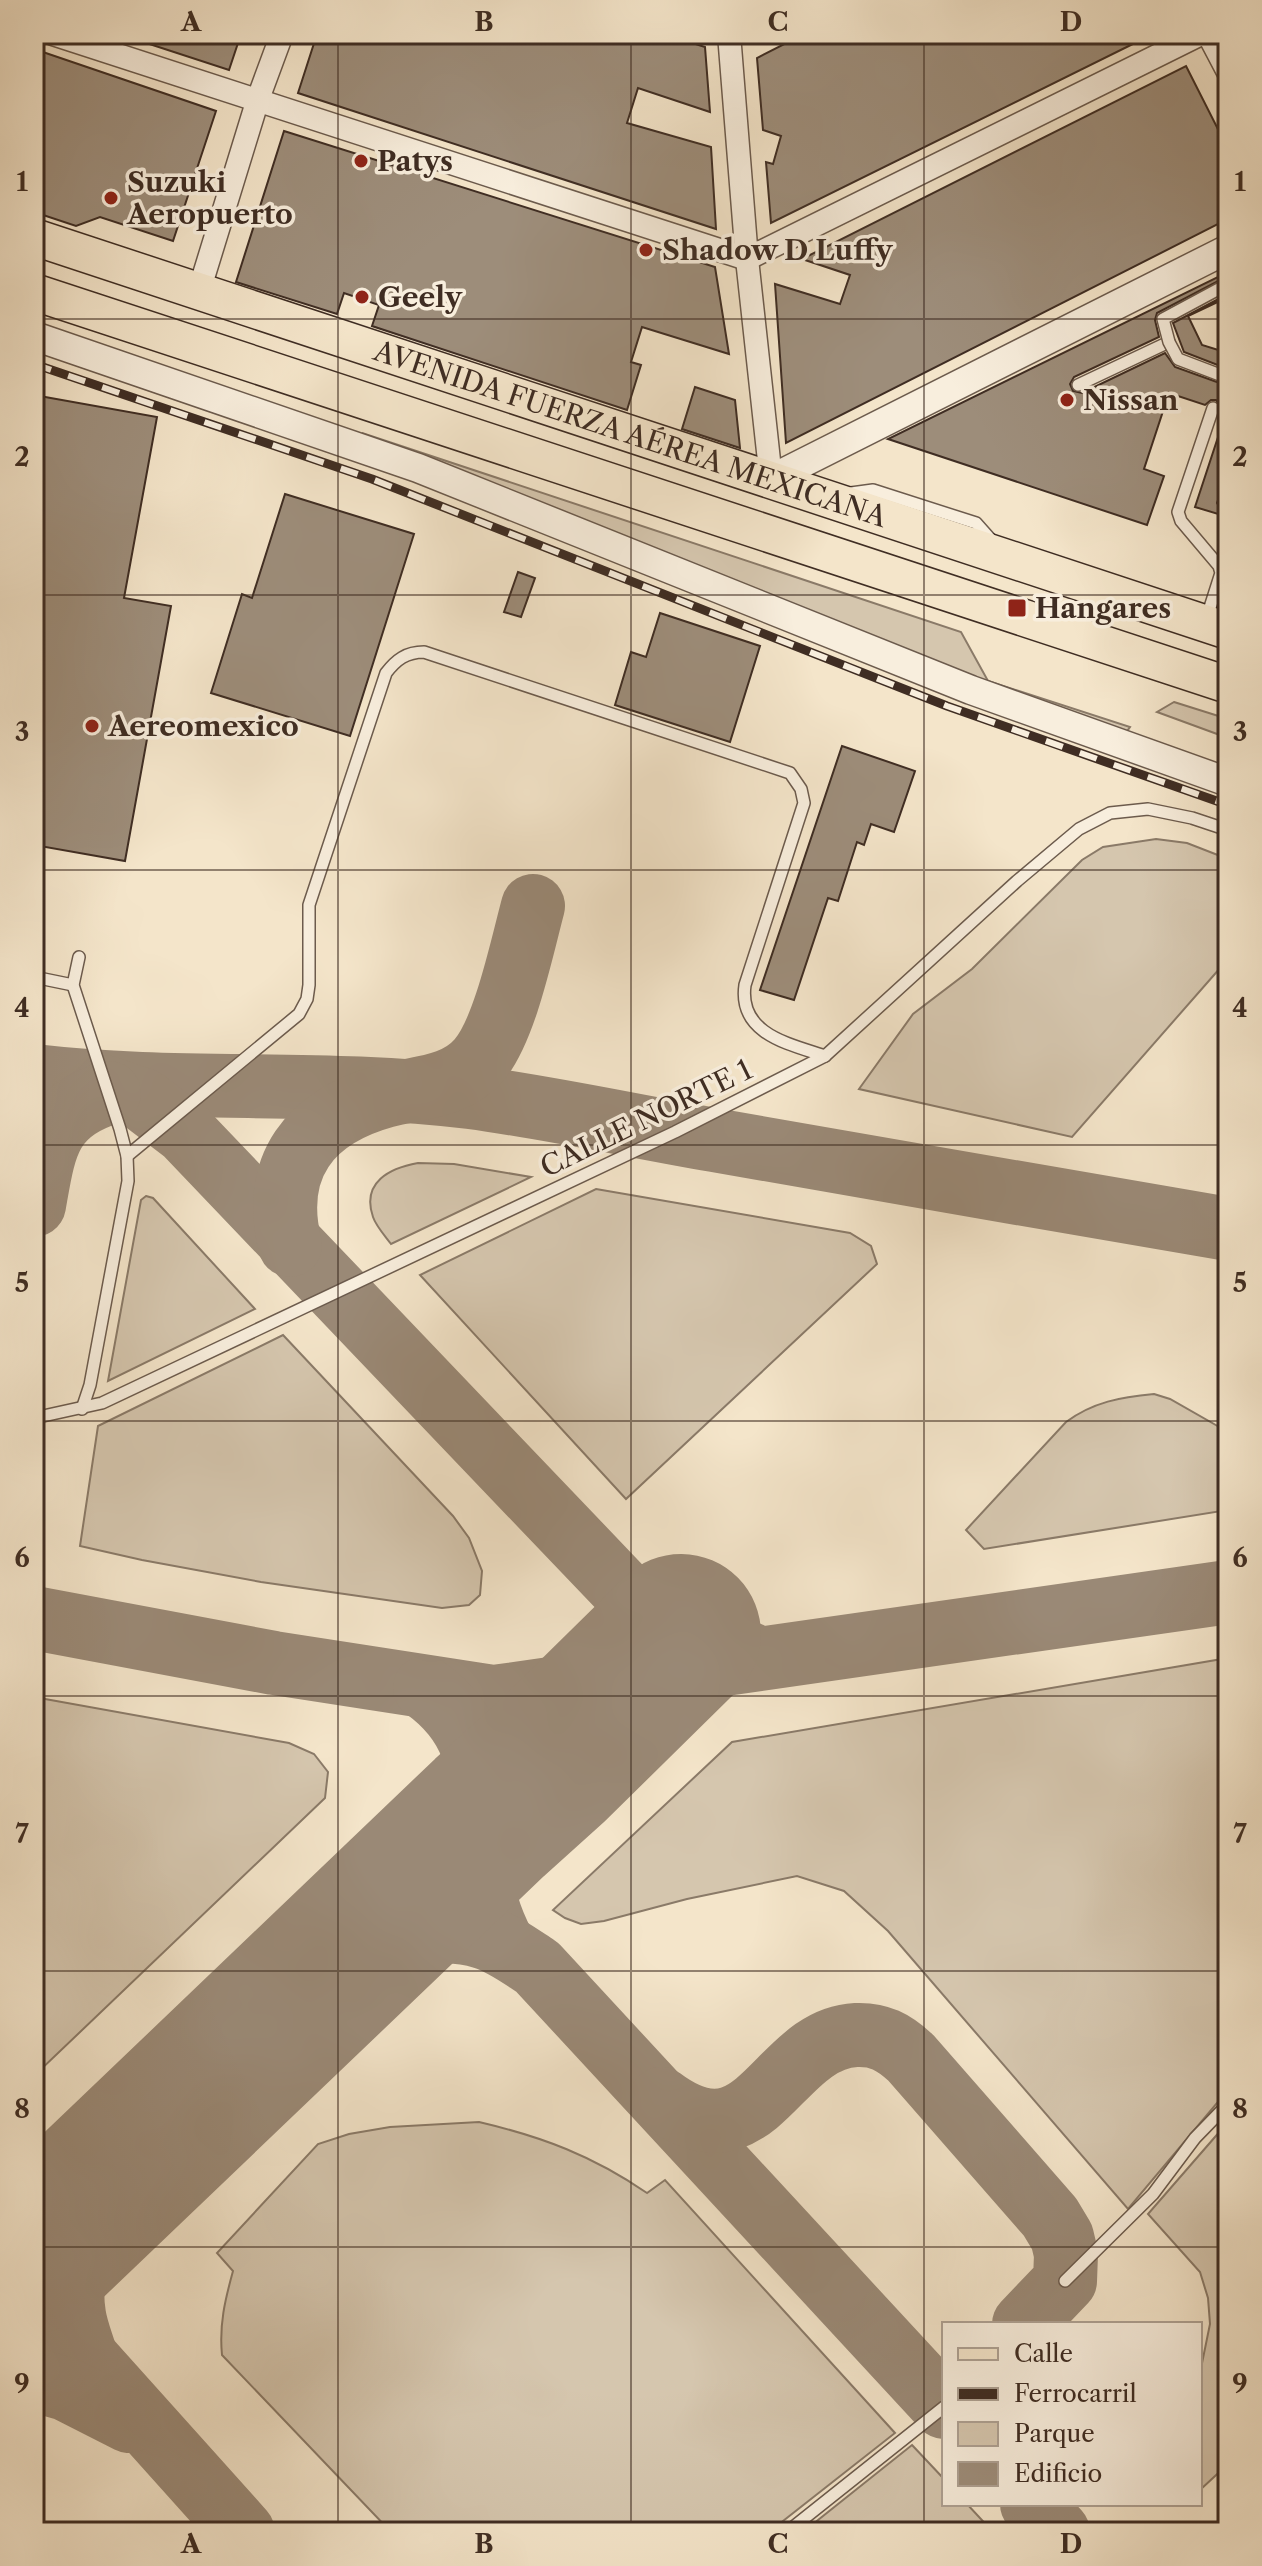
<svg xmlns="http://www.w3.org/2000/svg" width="1262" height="2566" font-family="'Libre Caslon Text',serif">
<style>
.green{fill:#d5c6ae;stroke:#8a7a68;stroke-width:2}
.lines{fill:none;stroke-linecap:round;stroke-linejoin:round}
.taxiway{stroke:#9a8976;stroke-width:64}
.runway{stroke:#9a8976;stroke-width:160}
.building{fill:#9d8d7a;stroke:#3f2d23;stroke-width:2}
.service-casing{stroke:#6c5b4d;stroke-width:14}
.minor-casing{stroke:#6c5b4d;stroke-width:25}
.tertiary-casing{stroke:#6c5b4d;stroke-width:31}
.primary-casing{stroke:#3f2d23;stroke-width:39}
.service{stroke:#f8eedd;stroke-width:11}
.minor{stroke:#f8eedd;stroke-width:22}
.tertiary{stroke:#f8eedd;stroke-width:28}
.primary{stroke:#f4e5ca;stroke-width:36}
.rail-casing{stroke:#3f2d23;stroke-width:9}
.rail{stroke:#f8eedd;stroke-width:6;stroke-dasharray:18;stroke-linecap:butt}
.service-bridge-casing{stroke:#6c5b4d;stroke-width:14;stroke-linecap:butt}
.service-bridge{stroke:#f8eedd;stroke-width:11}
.grid{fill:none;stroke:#3f2d23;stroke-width:2;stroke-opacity:0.55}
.poi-dot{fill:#8f2418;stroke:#f8eedd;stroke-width:3}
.labels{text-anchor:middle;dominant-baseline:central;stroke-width:7;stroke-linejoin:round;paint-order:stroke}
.poi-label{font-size:28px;font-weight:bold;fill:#3f2d23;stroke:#f8eedd;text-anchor:start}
.street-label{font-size:28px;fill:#3f2d23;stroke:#f8eedd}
.neatline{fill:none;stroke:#3f2d23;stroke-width:3}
.grid-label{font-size:26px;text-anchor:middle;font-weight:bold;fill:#3f2d23}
</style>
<rect width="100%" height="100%" fill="#f4e5ca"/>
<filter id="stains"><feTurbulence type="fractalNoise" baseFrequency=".0025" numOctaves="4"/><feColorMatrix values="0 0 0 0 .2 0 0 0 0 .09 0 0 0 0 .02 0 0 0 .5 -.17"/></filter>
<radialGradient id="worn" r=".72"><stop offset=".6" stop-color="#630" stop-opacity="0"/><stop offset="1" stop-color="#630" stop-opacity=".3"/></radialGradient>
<g class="green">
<path d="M362,433l599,199 27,49 142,46 -10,14 -741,-291z"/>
<path d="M1174,702l54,17v19l-71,-26z"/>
<path d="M1156,839l31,4 41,16v100l-156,178 -213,-48 54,-75 59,-45 110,-109 21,-13z"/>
<path d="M418,1163l36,1 77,13 -140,67c-6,-8 -15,-18 -18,-27 -12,-35 17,-49 45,-54z"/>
<path d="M596,1189l254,44 21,13 6,18 -251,235 -206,-224z"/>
<path d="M146,1196l7,2 102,111 -147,72 33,-181z"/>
<path d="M283,1335l170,181 16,22 13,33 -2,24 -11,10 -27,3 -181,-26 -119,-22 -62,-14 18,-120z"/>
<path d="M1154,1394l16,5 58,33v78l-244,39 -18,-19 100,-108c27,-20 55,-25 88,-28z"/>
<path d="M1228,1658v432l-100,119 -240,-278 -44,-40 -47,-15 -110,23 -83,22 -23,3 -16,-6 -12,-8 179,-168z"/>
<path d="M34,1697l255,46 25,11 14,18 -3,26 -291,278z"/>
<path d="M479,2122c64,15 114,34 168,71l18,-13 230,253 -126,99h-378l-169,-177c-3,-30 3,-55 11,-84l-16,-18 101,-109 31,-10 41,-7z"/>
<path d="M1228,2122v342l-28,26v-117l10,-49 -2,-26 -8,-26 -52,-58z"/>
<path d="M912,2445l32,34v25h23l26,28h-190z"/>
</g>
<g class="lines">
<g class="taxiway">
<path d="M34,1076c145,17 291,3 436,21 82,11 163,29 244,43 171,30 343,60 514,89"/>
<path d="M105,1087l38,13 42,32 446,467c35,30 71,48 117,54"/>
<path d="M34,1205c10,-56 13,-93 75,-112"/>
<path d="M290,1245c-19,-78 19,-128 95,-149 32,-9 70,-8 94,-36 26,-30 43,-113 54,-154"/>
<path d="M34,1618l240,45 220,34 734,-105"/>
<path d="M425,1688c43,31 69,83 42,134 -9,16 -21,31 -31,47"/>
<path d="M503,1944c-17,-33 -29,-70 -17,-107 6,-18 21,-31 34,-44 43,-43 91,-86 148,-109"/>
<path d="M315,1983c47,-34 108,-64 168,-46 20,6 37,19 54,30l407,440"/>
<path d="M661,2099c98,73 114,-60 195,-64 23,-1 38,7 55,23l139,159 12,20 4,17 -1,27 -41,43"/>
<path d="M34,2207c39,-8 61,-21 92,-46"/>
<path d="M34,2299l209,233"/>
<path d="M86,2357c-4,-14 -10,-28 -12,-42 -12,-73 38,-126 81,-178"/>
<path d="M34,2380l32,9 63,32"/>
<path d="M1032,2504l26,28"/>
</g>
<path class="runway" d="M34,2253l456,-436 61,-55 130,-128"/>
</g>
<g class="building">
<path d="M131,34h110l-12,36 -98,-32z"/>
<path d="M317,34h347l41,13 5,65 -72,-24 -11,35 84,24 5,82 -418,-136z"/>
<path d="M804,34h349l-382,189 -5,-61 7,2 8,-28 -18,-6 -6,-72z"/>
<path d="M34,49l182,62 -43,130 -73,-24 -24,9 -42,-14z"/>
<path d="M1186,66l42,83v70l-442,224 -11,-159 65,20 10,-29 -48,-16z"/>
<path d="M284,131l431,136 14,87 -87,-27 -11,35 10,3 -14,45 -255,-84 7,-21 -35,-12 -7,21 -101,-32z"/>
<path d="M1228,272v4l-71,37 -2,7 4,17 -85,40 -4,7 3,7 9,2 83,-40 10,14 53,19v27l-7,-2v-5l-5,-6h-5l-6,5 -36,-12 -25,76 20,7 -17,49 -259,-86z"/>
<path d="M1228,294v3l-40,19 14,29 26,8v16l-44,-17 -11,-29z"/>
<path d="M695,387l40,13 5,48 -58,-19z"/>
<path d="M34,395l123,22 -33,181 47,8 -46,255 -91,-16z"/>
<path d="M1224,419l4,1v68l-7,4 -4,11 4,7 7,1v6l-33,-10z"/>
<path d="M285,494l129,40 -64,202 -139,-43 31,-99 10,4z"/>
<path d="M518,572l17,6 -14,39 -17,-5z"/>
<path d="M660,613l100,33 -30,96 -115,-37 16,-53 15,5z"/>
<path d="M842,746l73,25 -21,61 -23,-8 -7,21 -7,-3 -19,59 -10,-3 -34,102 -34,-10z"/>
</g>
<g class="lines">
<g class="service-casing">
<g id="service">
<path d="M1078,385l91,-43"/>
<path d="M851,493l22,-3 103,33 16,18"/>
<path d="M1225,503l3,-7"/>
<path d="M1206,620l15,-47 -2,-7 -38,-45 -3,-9 35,-104"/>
<path d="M79,957l-6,28 47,144 7,27 1,25 -38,204 -8,24"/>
<path d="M34,977l39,8"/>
<path d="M127,1156l172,-142 8,-15 2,-14v-80l77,-232c10,-13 20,-21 38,-21l366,121 11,16 3,14 -59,182c-7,49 44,59 80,71"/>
<path d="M34,1418l68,-15 573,-271 150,-76 192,-175 62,-52 31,-16 38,-4 44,9 36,12"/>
<path d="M1065,2281l88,-87 42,-56 33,-34"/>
<path d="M787,2532l157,-125"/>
</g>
</g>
<g class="minor-casing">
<g id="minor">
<path d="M53,34l694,225 454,-225"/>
<path d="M729,34l18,225 24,220"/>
<path d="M1208,34l20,38"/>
<path d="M199,291l59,-192 24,-65"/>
</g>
</g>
<g class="tertiary-casing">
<g id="tertiary">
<path d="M34,336l384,132 553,222 257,92"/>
<path d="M771,479l457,-230"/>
</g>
</g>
<g class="primary-casing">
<g id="primary">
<path id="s1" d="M34,237l1194,394"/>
<path d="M34,292l1194,393"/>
</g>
</g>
<use href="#service" class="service"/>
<use href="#minor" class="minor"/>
<use href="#tertiary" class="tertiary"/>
<use href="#primary" class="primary"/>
<g class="rail-casing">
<path id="rail" d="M34,364l338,115 575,227 281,99"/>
</g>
<use href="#rail" class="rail"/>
<g class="service-bridge-casing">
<path id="service-bridge" d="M1228,284l-65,35 6,23 9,17 50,19"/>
</g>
<use href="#service-bridge" class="service-bridge"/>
</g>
<path class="grid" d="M338,34v2498M631,34v2498M924,34v2498M34,319h1194M34,595h1194M34,870h1194M34,1145h1194M34,1421h1194M34,1696h1194M34,1971h1194M34,2247h1194"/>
<g class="poi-dot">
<circle cx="361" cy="161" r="8"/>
<circle cx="111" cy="198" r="8"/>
<circle cx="646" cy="250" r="8"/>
<circle cx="362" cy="297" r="8"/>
<circle cx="1067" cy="400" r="8"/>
<rect x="1007" y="598" width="20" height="20" rx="4"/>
<circle cx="92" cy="726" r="8"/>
</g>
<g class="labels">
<g class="poi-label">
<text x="377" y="161">Patys</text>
<text x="127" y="182">Suzuki<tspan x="127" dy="32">Aeropuerto</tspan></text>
<text x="662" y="250">Shadow D Luffy</text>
<text x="378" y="297">Geely</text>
<text x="1083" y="400">Nissan</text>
<text x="1035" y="608">Hangares</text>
<text x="108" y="726">Aereomexico</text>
</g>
<g class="street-label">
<text stroke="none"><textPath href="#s1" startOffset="628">AVENIDA FUERZA AÉREA MEXICANA</textPath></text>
<text transform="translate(646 1118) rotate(-26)">CALLE NORTE 1</text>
</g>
</g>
<rect width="1262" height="2566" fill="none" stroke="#f4e5ca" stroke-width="88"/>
<rect x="942" y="2322" width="260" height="184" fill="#f8eedd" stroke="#aea193" stroke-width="2"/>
<rect x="958" y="2348" width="40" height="12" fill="#f4e5ca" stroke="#aea193" stroke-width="2"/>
<text x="1014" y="2362" font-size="24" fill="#3f2d23">Calle</text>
<rect x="958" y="2388" width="40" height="12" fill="#3f2d23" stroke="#aea193" stroke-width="2"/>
<text x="1014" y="2402" font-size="24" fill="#3f2d23">Ferrocarril</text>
<rect x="958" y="2422" width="40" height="24" fill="#d5c6ae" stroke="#aea193" stroke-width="2"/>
<text x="1014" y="2442" font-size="24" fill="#3f2d23">Parque</text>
<rect x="958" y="2462" width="40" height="24" fill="#9d8d7a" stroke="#aea193" stroke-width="2"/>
<text x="1014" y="2482" font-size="24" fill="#3f2d23">Edificio</text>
<rect x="44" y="44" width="1174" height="2478" class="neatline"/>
<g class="grid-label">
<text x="191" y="31">A</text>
<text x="484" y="31">B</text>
<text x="778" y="31">C</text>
<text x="1071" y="31">D</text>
<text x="22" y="191">1</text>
<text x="1240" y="191">1</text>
<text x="22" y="466">2</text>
<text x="1240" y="466">2</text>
<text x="22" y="741">3</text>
<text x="1240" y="741">3</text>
<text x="22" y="1017">4</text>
<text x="1240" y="1017">4</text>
<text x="22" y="1292">5</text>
<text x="1240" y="1292">5</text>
<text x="22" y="1567">6</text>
<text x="1240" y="1567">6</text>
<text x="22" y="1843">7</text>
<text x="1240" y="1843">7</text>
<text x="22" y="2118">8</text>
<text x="1240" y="2118">8</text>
<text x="22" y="2393">9</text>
<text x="1240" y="2393">9</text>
<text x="191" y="2553">A</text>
<text x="484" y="2553">B</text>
<text x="778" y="2553">C</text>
<text x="1071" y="2553">D</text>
</g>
<rect width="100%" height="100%" filter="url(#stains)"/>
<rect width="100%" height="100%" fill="url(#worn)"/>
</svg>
